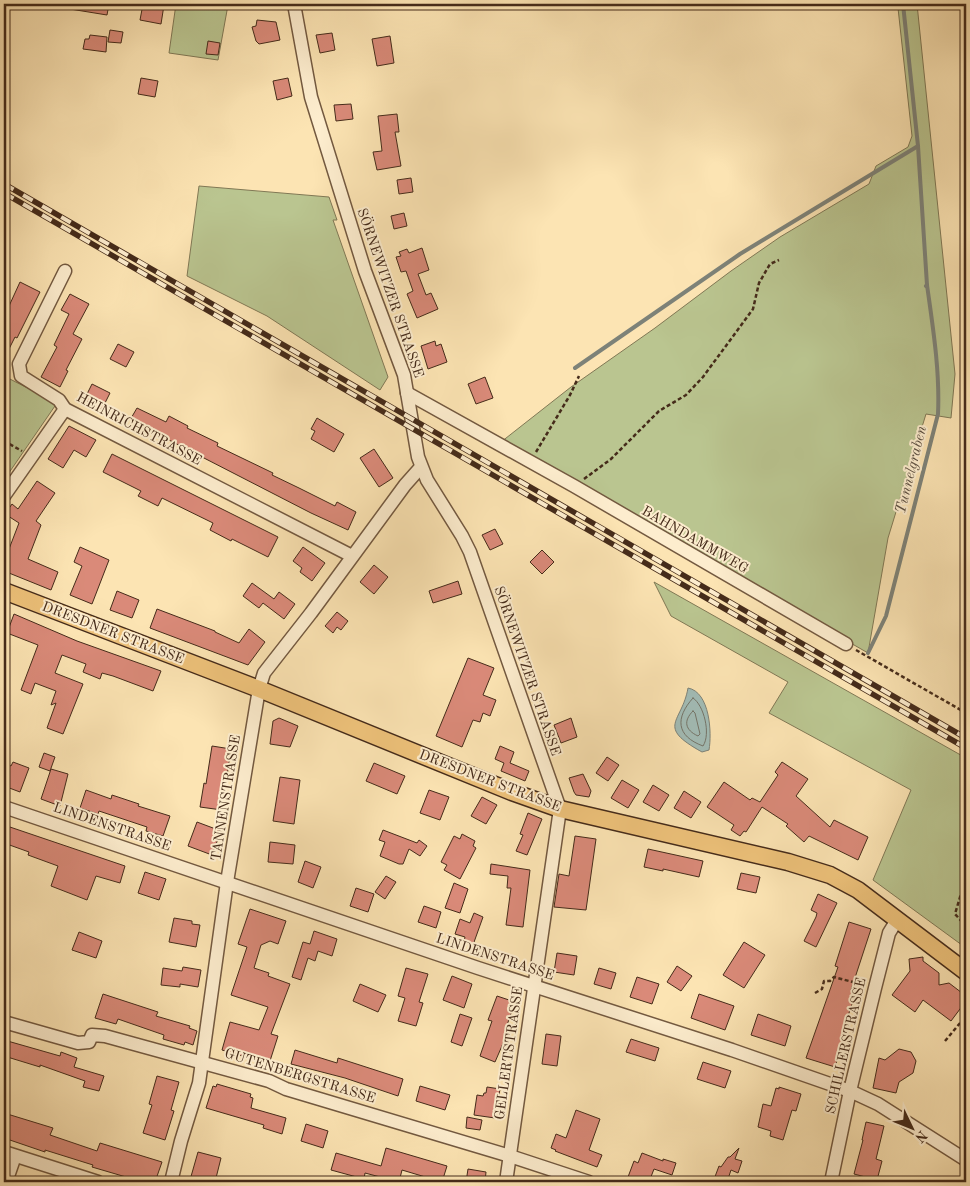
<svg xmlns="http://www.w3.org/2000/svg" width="970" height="1186" font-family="'Old Standard TT',serif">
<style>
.green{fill:#bac590;stroke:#807855}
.water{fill:#a2bcb6;stroke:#7d8278}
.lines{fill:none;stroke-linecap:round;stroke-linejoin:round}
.shore{stroke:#747468;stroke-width:1}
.stream{stroke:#7d8278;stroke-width:4}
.building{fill:#da8a79;stroke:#452b1a}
.minor-casing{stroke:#735940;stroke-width:15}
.major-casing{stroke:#452b1a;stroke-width:19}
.path{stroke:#452b1a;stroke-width:2.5;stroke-dasharray:4 2.5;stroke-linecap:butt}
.minor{stroke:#fdedce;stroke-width:12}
.major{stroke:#eec27a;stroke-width:16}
.rail-casing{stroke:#452b1a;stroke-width:5.5}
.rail{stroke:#fdedce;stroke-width:4;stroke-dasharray:11;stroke-linecap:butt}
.labels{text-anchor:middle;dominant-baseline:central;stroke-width:4;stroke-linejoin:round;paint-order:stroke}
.street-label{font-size:14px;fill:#452b1a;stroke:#fdedce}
.water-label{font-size:15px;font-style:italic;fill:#5c4f41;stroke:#fdedce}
</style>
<rect width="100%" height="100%" fill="#fce4b3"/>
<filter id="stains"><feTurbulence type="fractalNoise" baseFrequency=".004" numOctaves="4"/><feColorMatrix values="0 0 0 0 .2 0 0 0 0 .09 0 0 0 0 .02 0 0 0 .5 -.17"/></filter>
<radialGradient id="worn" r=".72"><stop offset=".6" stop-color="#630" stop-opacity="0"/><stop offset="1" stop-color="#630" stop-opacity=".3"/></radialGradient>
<g class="green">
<path d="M176,4l52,1 -10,55 -49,-7z"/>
<path d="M895,4h22l38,370 -4,44 -25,-4 -38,124 -20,115 -367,-211 70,-55 84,-59 76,-57 49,-34 89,-53 7,-18 32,-19 4,-11 -14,-128z"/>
<path d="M199,186l130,11 8,23h-4l55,157 -8,13 -113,-74 -80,-40z"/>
<path d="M4,376l53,27 -53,77z"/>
<path d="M654,582l312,176v190l-93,-68 38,-90 -142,-77 19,-31 -117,-66z"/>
</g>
<path class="water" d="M688,688c22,4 24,45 21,62l-7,2c-47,-26 -20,-29 -14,-64z"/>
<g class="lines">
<g class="shore">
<path d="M693,698c11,7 18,36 10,48 -27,-10 -28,-28 -10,-48z"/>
<path d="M693,711l2,2 5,21 -2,2c-13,-6 -15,-15 -5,-25z"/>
</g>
<g class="stream">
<path d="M903,4l15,142 9,139"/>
<path d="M575,368l165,-114 178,-108"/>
<path d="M868,653l18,-37 52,-202c2,-43 -5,-86 -11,-129l-1,1"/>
</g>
</g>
<g class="building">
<path d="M71,4h38l-2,11 -37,-6z"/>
<path d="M143,4l21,1 -3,19 -21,-4z"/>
<path d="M257,20l19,2 4,18 -21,4 -3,-3 -4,-14 4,-1z"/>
<path d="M110,30l13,2 -2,11 -13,-1z"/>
<path d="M332,33l3,17 -15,3 -4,-18z"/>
<path d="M90,35l17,2 -1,15 -23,-3 2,-10h4z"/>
<path d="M390,36l4,27 -17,3 -5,-27z"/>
<path d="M208,41l12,2 -2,12 -12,-1z"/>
<path d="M141,78l17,3 -3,16 -17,-3z"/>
<path d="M288,78l4,18 -15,4 -4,-19z"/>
<path d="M351,104l2,15 -17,2 -2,-16z"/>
<path d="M397,114l2,18h-4l6,34 -24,4 -4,-18 9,-1 -4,-35z"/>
<path d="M411,178l2,14 -14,2 -2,-14z"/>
<path d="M404,213l3,13 -13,3 -3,-13z"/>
<path d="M422,248l7,22 -11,4 8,21 5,-2 7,16 -21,9 -10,-24 6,-3 -7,-20 -5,1 -5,-15 5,-1 -2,-4 8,-3 2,4z"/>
<path d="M20,282l20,10 -23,46 -2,-1 -11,22v-42z"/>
<path d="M70,294l19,10 -16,30 9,5 -16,31 2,1 -8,16 -19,-10 16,-30 -3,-2 15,-31 -8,-4z"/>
<path d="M435,341l1,5 5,-2 6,18 -19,7 -7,-23z"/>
<path d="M118,344l16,8 -8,15 -16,-8z"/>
<path d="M485,377l8,21 -17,6 -8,-20z"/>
<path d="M92,384l18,9 -8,16 -18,-9z"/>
<path d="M137,408l29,14 3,-6 19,10 -1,2 31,15 -1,3 56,27 -1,2 27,13 36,18 2,-4 19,10 -8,18 -37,-17 -181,-93z"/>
<path d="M317,418l27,16 -10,18 -23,-13 4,-8 -4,-2z"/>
<path d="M69,426l27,14 -10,17 -12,-7 -11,18 -15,-9z"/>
<path d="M374,449l19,29 -14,9 -19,-29z"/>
<path d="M112,454l166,83 -10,20 -36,-18 -1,2 -21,-11 3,-7 -51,-25 -4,8 -20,-10 3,-5 -38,-19z"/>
<path d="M37,481l18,12 -19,28 5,4 -13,34 30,13 -7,18 -47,-19v-26l5,4 10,-26 -14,-9 7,-10 6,5z"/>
<path d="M495,529l8,15 -13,6 -8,-15z"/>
<path d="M80,547l29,13 -17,44 -22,-9 12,-29 -8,-4z"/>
<path d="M303,547l22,16 -13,18 -12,-9 2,-4 -9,-7z"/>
<path d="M542,550l12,12 -12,12 -12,-12z"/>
<path d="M374,565l14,12 -14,17 -14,-12z"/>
<path d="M458,581l4,13 -29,9 -4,-12z"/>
<path d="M252,583l22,16 5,-7 16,12 -11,15 -21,-16 -4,5 -16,-12z"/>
<path d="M117,591l22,9 -7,18 -22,-8z"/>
<path d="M157,609l58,22v1l24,11 10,-14 16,13 -17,23 -98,-37z"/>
<path d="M337,612l11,9 -7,9 -4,-3 -4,6 -8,-7z"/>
<path d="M14,614l63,27 84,30 -8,20 -40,-15 -11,-3 -2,6 -17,-7 3,-8 -24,-9 -7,18 28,11 -20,50 -16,-6 9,-25 -5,2 5,-14 -21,-8 -4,11 -10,-4 17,-45 -31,-12z"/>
<path d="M468,658l26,10 -11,27 13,5 -6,16 -7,-3 -3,9 -7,-2 -11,27 -26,-11z"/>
<path d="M279,718l19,8 -8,21 -20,-3 3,-23z"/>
<path d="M571,718l6,19 -16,6 -7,-18z"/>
<path d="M212,746l19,3 -9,61 -22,-3 4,-24 2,1z"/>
<path d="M500,746l14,6 -4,11 19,8 -4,10 -24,-10 3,-8 -9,-4z"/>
<path d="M44,753l11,4 -5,14 -11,-4z"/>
<path d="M607,757l12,8 -11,16 -12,-8z"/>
<path d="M13,762l16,6 -9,24 -16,-6v-23l7,3z"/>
<path d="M782,762l26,17 -12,17 34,31 4,-7 34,17 -10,23 -49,-24 -5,6 -18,-16 2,-2 -26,-17 -16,25 -2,-1 -4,5 -9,-6 3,-5 -27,-18 17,-25 26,18 2,-2 8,4 18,-27 -3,-3z"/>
<path d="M374,763l31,13 -8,18 -31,-13z"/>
<path d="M51,769l17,5 -8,32 -19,-7z"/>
<path d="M583,774l8,17 -2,6 -13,-2 -2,-3 -5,-14z"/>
<path d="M280,777l20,3 -6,44 -21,-3z"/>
<path d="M622,780l17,10 -11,18 -17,-10z"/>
<path d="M653,785l16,10 -10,16 -16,-9z"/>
<path d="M86,790l25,9 1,-4 27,9 -1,2 32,10 -7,20 -17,-5 1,-4 -48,-16 -1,3 -18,-6z"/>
<path d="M429,790l20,7 -9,23 -20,-7z"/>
<path d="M684,791l17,11 -10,16 -17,-10z"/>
<path d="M482,797l15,8 -11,19 -15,-8z"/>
<path d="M528,813l14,6 -15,36 -11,-4 7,-16 -3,-1z"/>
<path d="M197,822l24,9 -9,24 -24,-9z"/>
<path d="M4,825l121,41 -5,17 -24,-7 -9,24 -36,-14 7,-20 -30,-11 1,-3 -25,-9z"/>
<path d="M383,830l34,13 2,-3 8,6 -7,10 -11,-7 -6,15h-4l-19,-8 5,-14 -6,-2z"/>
<path d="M462,834l13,7 -2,5 3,2 -16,31 -16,-9 3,-5 -6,-3 13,-26 6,3z"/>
<path d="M575,836l21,3 -10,71 -32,-3 5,-33 10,2z"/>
<path d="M270,842l25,3 -2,19 -25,-2z"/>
<path d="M648,849l55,12 -4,16 -36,-8v2l-19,-4z"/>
<path d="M305,861l16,6 -8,21 -15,-6z"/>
<path d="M491,864l39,6 -7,57 -17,-2 5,-37h-4l1,-12 -18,-2z"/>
<path d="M145,872l21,7 -7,21 -21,-7z"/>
<path d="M741,873l19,4 -4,16 -19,-4z"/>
<path d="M386,876l10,6 -11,17 -10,-7z"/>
<path d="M454,883l14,6 -8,24 -15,-5z"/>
<path d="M356,888l18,6 -6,18 -18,-6z"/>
<path d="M818,894l19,9 -21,44 -12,-6 12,-24 1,-4 -6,-3z"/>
<path d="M424,906l17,6 -5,16 -18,-6z"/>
<path d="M250,909l36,12 -8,23 -8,-3 -9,4 -7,23 15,5 -1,3 22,8 -19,50 7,2 -9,28 -47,-14 8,-28 29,8 9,-23 -37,-12 16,-48 -9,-3z"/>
<path d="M474,913l9,4 -10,28 -9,-4 1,-4 -10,-3 5,-15 10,4z"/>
<path d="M174,918l18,3v3l8,1 -4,22 -27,-5z"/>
<path d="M849,922l22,7 -20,61 5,2 -15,45 3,1 -9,29 -29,-9 32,-91 -3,-1z"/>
<path d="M314,931l23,8 -5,17 -14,-5 -3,10 -7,-3 -7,22 -9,-3 11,-35 7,2z"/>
<path d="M79,932l23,9 -6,17 -24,-8z"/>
<path d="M744,942l21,13 -21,33 -21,-13z"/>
<path d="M557,953l20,3 -3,19 -20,-3z"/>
<path d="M923,957v4l16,12v12l10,-2 17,13v5l-15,20 -28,-21 -8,12 -23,-17 18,-24 -1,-12z"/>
<path d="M677,966l15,10 -11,15 -14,-9z"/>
<path d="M183,967l18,3 -3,17 -18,-3v3l-19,-2 2,-17 19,3z"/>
<path d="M406,968l22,6 -9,28 4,1 -7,23 -18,-5 7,-23 -7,-2z"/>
<path d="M599,968l17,5 -5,16 -17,-5z"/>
<path d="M452,976l20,8 -8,24 -21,-8z"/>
<path d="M637,977l22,7 -7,20 -22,-7z"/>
<path d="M360,984l26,11 -8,17 -25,-11z"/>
<path d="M103,994l55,18 -2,4 34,10 -1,2 8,3 -4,14 -8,-3 -1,3 -21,-6 1,-4 -46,-16 -2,5 -21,-6z"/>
<path d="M699,994l35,12 -9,24 -34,-12z"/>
<path d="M497,996l18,6 -10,29 3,1 -13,30 -15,-6 12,-35 -4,-1z"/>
<path d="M460,1014l12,4 -10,28 -11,-4z"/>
<path d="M758,1014l33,12 -6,20 -34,-11z"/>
<path d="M546,1034l15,2 -4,30 -15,-2z"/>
<path d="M631,1039l28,9 -4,13 -29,-9z"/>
<path d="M4,1040l56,16 1,-4 16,6 -3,9 30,9 -5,15 -16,-4 2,-6 -45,-16v2l-36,-11z"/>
<path d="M899,1049l12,3 5,9 -3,12 -14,9 -3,11 -23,-5 6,-30 6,2z"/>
<path d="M295,1050l42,13 1,-5 65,21 -5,17 -53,-18 -54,-14z"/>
<path d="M703,1062l28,9 -6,17 -28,-9z"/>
<path d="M157,1076l22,6 -8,28 3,1 -9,29 -22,-7 9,-28 -3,-1z"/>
<path d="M217,1084l34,10 -1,3 3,1 -2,10 35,10 -4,16 -19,-6 1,-3 -58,-17 7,-22 3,1z"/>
<path d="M420,1086l30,9 -5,15 -29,-9z"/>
<path d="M487,1087l13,2 -5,29 -21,-3 3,-20 6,1 1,-3h2z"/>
<path d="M779,1087l22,7 -5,17 -4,-1 -9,30 -13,-4 1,-5 -13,-4 5,-23 8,2 5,-18 3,1z"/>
<path d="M576,1110l24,9 -11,31 13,5 -5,12 -42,-16 1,-1 -5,-2 5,-14 10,4z"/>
<path d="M4,1113l49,15 -3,7 47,16 3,-8 62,19 -7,20h-24l-6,-2 1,-3 -34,-10 1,-2 -48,-15v2l-41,-14z"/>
<path d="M467,1117l15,3 -2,10 -14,-2z"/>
<path d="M866,1122l18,4 -8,33 6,2 -5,19 -23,-6 9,-34h-1z"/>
<path d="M306,1124l22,7 -5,17 -22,-7z"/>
<path d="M386,1148l61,18 -5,16 -40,-12 -3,12 -34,-9 -1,6 -33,-9 5,-17 45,13z"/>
<path d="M739,1148l-4,11 7,2 -4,12 -7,-3 -4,12h-14l6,-16 2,1 7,-10h2z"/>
<path d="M198,1152l23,6 -6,24h-17l-8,-2z"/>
<path d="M642,1153l21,8v-2l13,4 -4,12 -18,-6 -5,13h-6l-15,-5 6,-16 4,2z"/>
<path d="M468,1169l18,3 -1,10h-19z"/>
</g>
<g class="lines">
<g class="minor-casing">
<g id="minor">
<path d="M294,4l17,93 54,174 39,104 14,82 9,23 35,56 8,16 90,257 -54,373"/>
<path d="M65,271l-46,93 2,12 38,24 6,9 287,147"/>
<path d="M407,393l167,93 272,158"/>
<path d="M4,496l61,-87"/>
<path d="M4,807l474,161 254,82 118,41 28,13 88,56"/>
<path d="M4,1022l74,21 11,-1 3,-7 13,1 164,45 17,8 224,67 79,26"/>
<path d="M4,1152l94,30"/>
<path d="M6,1182l9,-26"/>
<path d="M171,1182l10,-41 18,-58 28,-201 32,-193 5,-16 47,-60 94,-128 16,-18"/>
<path d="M831,1182l19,-91 25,-103 14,-55 8,-13"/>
</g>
</g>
<g class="major-casing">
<path id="major" d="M4,591l255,98 253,103 48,17 228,53 42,13 28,15 108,82"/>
</g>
<g class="path">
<path d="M4,441l18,10"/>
<path d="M536,452l34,-57 9,-19"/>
<path d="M584,479l27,-20 48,-48 27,-16 17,-18 50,-68 6,-26 11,-19 9,-4"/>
<path d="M856,650l110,63"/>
<path d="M966,877l-11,37 11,12"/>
<path d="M815,993l7,-4 2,-8h6l4,-4 30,8"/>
<path d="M945,1041l21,-25"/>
</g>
<use href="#minor" class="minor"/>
<use href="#major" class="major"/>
<g class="rail-casing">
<g id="rail">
<path d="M4,184l962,554"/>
<path d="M4,193l962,555"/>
</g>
</g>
<use href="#rail" class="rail"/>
</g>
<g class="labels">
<g class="street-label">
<text transform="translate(390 293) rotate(71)">SÖRNEWITZER STRASSE</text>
<text transform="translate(139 429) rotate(28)">HEINRICHSTRASSE</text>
<text transform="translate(695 540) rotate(30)">BAHNDAMMWEG</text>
<text transform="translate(113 633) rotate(21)">DRESDNER STRASSE</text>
<text transform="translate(527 671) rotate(71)">SÖRNEWITZER STRASSE</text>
<text transform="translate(490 781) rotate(21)">DRESDNER STRASSE</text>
<text transform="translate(226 798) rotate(-81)">TANNENSTRASSE</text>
<text transform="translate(112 827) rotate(19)">LINDENSTRASSE</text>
<text transform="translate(495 957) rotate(18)">LINDENSTRASSE</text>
<text transform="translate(846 1046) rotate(-77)">SCHILLERSTRASSE</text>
<text transform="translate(509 1053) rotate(-82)">GELLERTSTRASSE</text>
<text transform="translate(300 1076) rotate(17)">GUTENBERGSTRASSE</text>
</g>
<g class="water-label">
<text transform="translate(912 470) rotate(-76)">Tunnelgraben</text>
</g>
</g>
<rect width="970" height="1186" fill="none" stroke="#fce4b3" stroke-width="20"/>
<rect x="5" y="5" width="960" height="1176" fill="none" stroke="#452b1a" stroke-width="2.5"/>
<rect x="10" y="10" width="950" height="1166" fill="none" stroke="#452b1a"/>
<g transform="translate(912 1128) rotate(133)" stroke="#fdedce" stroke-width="4" paint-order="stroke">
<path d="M0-4L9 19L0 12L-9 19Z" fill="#452b1a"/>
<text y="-8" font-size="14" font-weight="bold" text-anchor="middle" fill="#452b1a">N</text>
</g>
<rect width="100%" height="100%" filter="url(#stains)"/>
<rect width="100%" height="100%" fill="url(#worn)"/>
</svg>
